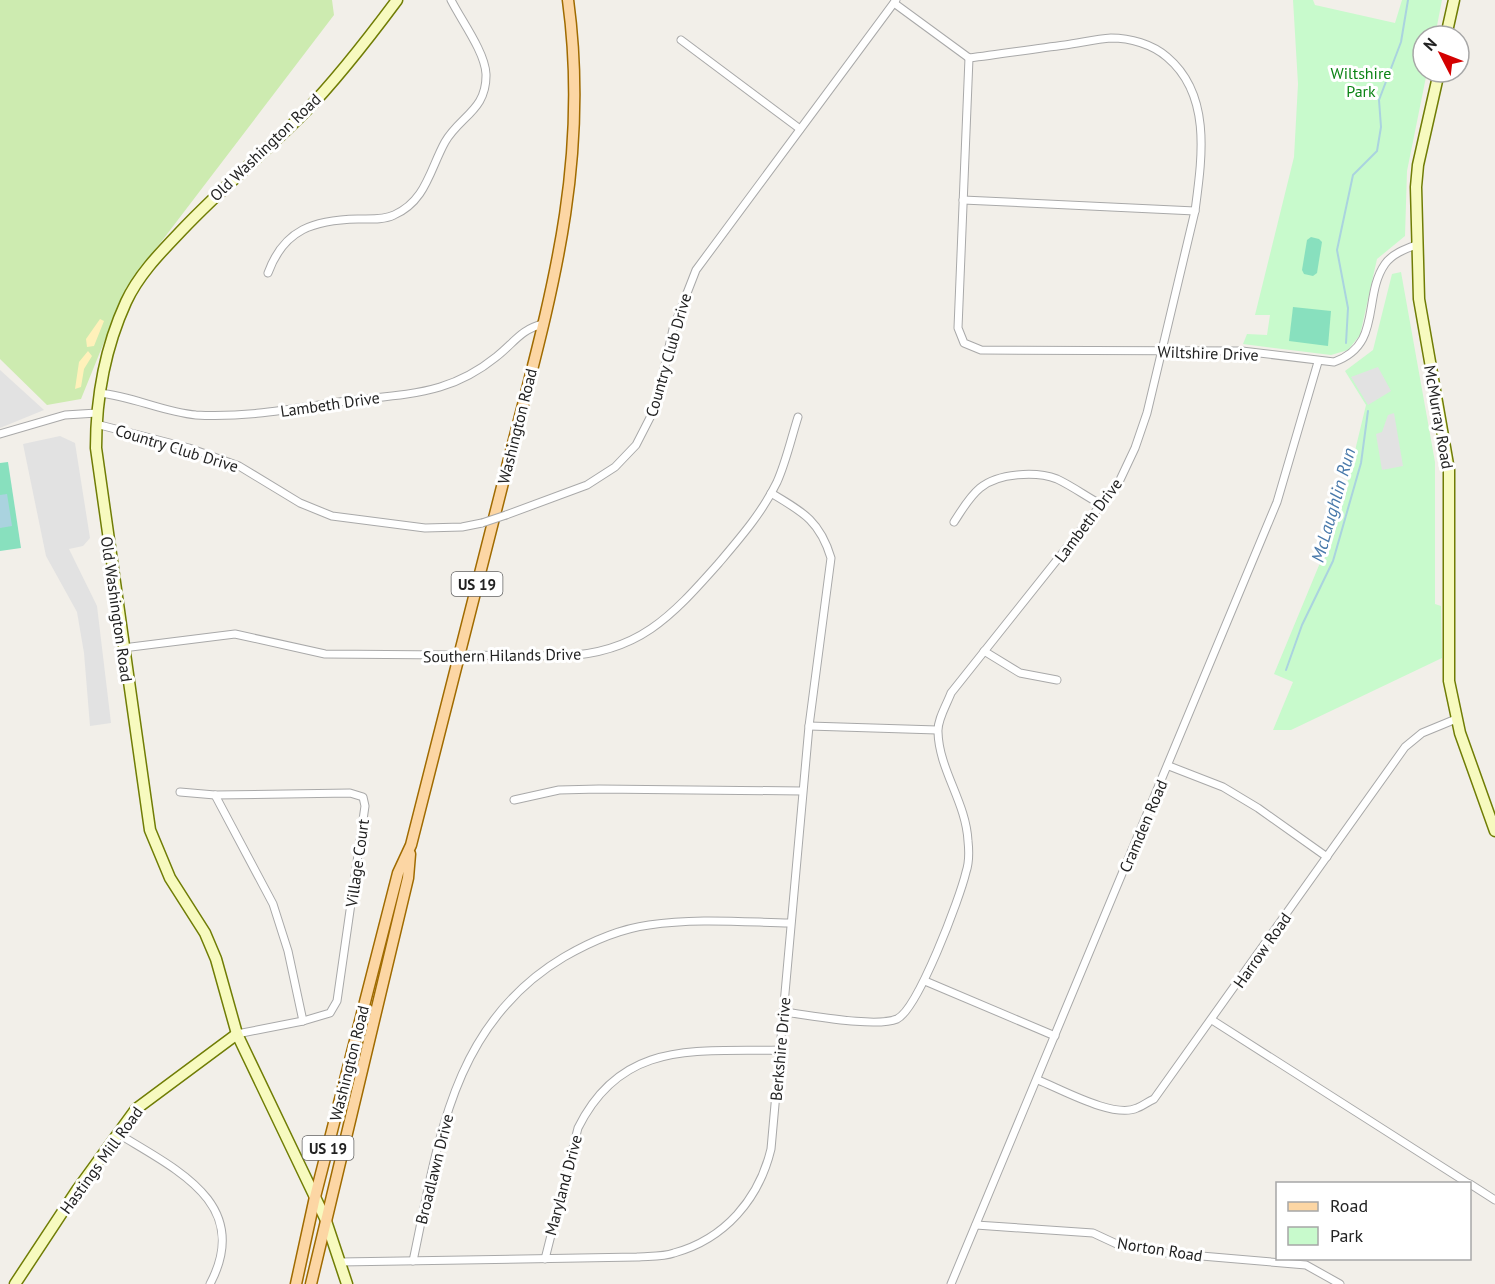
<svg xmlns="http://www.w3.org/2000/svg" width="1495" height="1284" font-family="'PT Sans',sans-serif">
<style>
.grass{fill:#cdebb0}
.sand{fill:#fff1ba}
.park{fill:#c8facc}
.pitch{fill:#88e0be}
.parking{fill:#e2e2e2}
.water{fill:#aad3df}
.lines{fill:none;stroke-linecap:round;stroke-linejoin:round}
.stream{stroke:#aad3df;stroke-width:2}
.street-casing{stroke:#a9a9a9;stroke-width:9}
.secondary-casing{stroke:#707d05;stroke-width:13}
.primary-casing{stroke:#a06b00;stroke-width:13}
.street{stroke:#fff;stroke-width:7}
.secondary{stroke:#f7fabf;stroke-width:10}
.primary{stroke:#fcd6a4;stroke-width:10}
.street-bridge-casing{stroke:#a9a9a9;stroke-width:9;stroke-linecap:butt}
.street-bridge{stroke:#fff;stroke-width:7}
.labels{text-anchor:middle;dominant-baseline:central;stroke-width:6;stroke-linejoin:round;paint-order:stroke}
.shield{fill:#fff;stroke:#646464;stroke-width:1.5}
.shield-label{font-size:15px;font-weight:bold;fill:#222}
.park-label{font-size:16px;fill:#0c8416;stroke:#fff}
.street-label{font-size:16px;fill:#222;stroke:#fff}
.water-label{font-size:18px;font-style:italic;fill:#4a7aab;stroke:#fff}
</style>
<rect width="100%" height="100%" fill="#f2efe9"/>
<path class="grass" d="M0,0h332l2,15 -208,273 -45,111 -34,6 -47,-46z"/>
<g class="sand">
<path d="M100,319l4,2 -10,25 -7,1 -1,-8z"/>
<path d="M88,351l4,5 -8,13 -3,18 -6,2 4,-27z"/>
</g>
<g class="park">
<path d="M1293,0h20l2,5 80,18 7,-23h40l-7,36h-12v36h4l-20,99 -2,65 -28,23 -17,76 -12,15 -17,5 -88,-11 4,-10 20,1 3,-20h-15l39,-158 4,-73z"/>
<path d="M1401,272l34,190v142l6,2 1,52 -151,72h-18l20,-48 -19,-8 65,-157 27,-112 -21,-34 28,-21 19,-76z"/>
</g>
<g class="pitch">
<path d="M1311,237l8,2 3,3 -5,31 -4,3 -9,-2 -2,-4 5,-30z"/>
<path d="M1293,307l38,4 -3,35 -39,-5z"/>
<path d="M8,462l13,86 -21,3v-88z"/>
</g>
<g class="parking">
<path d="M1378,367l13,24 -23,14 -17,-28z"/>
<path d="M0,370l44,40 -44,18z"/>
<path d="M1394,413l9,53 -21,4 -6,-36 6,-2 6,-17z"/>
<path d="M60,436l15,7 15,95 -7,8 -14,3 28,57 14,117 -21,3 -6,-73 -7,-41 -31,-56 -23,-112z"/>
</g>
<path class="water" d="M7,494l5,32 -12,2v-33z"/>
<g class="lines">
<g class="stream">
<path d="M1346,343l2,-35 -11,-58 16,-75 24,-24 4,-24 -2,-27 22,-58 7,-42"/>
<path d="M1286,670l16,-45 31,-64 28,-98 7,-52"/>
</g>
<g class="street-casing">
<g id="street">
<path d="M681,40l119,89"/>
<path d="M969,58l-11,270 6,15 17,7 261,1 92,11c49,-17 28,-65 51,-98 7,-10 20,-15 31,-19"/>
<path d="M963,200l232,11"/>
<path d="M268,273c16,-44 46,-53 90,-54 12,0 26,1 36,-4 32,-14 36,-46 51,-73 15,-26 42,-32 41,-68 -1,-22 -25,-54 -35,-74"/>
<path d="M99,393c33,3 64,19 97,22 51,3 100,-7 150,-14 31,-4 64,-5 94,-14 20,-6 40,-17 56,-30 17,-13 25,-28 47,-33"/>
<path d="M96,424l93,24 50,18 61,37 32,13 93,12 37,-1 20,-4"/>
<path d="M0,434l65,-19 32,-2"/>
<path d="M506,515l81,-30 28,-18 21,-22 20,-39 17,-77 23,-59 200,-270"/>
<path d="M954,522c8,-12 15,-25 26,-34 18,-15 56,-17 77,-9 15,7 30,18 45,26"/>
<path d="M123,648l112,-14 90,20 238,2c75,-3 108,-39 155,-92 22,-26 44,-51 59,-82 9,-20 14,-43 21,-65"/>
<path d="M984,651l36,22 37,7"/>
<path d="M809,726l128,4"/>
<path d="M1169,766l54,21 35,21 69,49"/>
<path d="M180,792l35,3 135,-2 13,4 2,9 -28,195 -7,12 -27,8 -66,13"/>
<path d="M215,795l58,109 15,47 15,70"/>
<path d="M514,800l45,-10 40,-1 203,2"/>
<path d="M925,981l130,55"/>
<path d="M784,1012c26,3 91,16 113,7 21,-10 63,-121 69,-147 3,-9 3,-22 2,-31 -2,-39 -29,-71 -30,-109 -1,-12 9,-28 13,-39l168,-211 16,-34 12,-35 48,-202c7,-53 17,-116 -28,-154 -15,-13 -37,-19 -56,-19 -15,1 -31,5 -46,7 -32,4 -64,9 -96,13l-75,-55"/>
<path d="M1212,1020l257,164"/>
<path d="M1038,1080c23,9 76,39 99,28 6,-2 10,-6 17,-9l251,-352 17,-14 34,-14"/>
<path d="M117,1133c58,36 136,70 93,151"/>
<path d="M1470,1184l25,16"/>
<path d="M976,1225l117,8 28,13 45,7 140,12 34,19"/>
<path d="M545,1259l33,-131c44,-89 118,-76 201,-78"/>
<path d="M413,1261c25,-117 38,-237 151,-304 26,-15 55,-28 85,-32 46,-7 94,-3 141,-2"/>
<path d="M340,1262l297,-5c12,-1 26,0 37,-4 51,-14 85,-54 97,-104l38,-423 22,-168c-11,-37 -28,-46 -60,-65"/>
<path d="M951,1284l326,-782 41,-140"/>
</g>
</g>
<g class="secondary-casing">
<g id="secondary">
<path d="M1446,36l8,-36"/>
<path d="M1439,72l-21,93 -2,22 3,112 30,171v211l11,52 35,98"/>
<path d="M15,1284l62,-94 59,-81 101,-75"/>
<path d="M347,1284l-22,-66 -88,-184 -21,-75 -11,-26 -35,-55 -20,-48 -54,-382c0,-50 9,-100 30,-146 13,-28 35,-50 56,-72 39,-41 82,-77 122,-117 34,-35 64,-74 93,-113"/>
</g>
</g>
<g class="primary-casing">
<g id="primary">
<path d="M296,1284l19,-87 83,-324 13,-28c32,-126 64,-252 96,-378 41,-161 84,-298 61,-467"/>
<path d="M311,1284l97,-406 2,-24"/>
</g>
</g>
<use href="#street" class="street"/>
<use href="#secondary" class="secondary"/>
<use href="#primary" class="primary"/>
<g class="street-bridge-casing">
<path id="street-bridge" d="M482,523l24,-8"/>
</g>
<use href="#street-bridge" class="street-bridge"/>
</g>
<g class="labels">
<g class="shield">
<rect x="451.5" y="572" width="51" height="24" rx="4.5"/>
<rect x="302.5" y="1136" width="51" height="24" rx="4.5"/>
</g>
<g class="shield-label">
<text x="477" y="584">US 19</text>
<text x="328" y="1148">US 19</text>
</g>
<g class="park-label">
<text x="1361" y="73">Wiltshire<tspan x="1361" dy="18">Park</tspan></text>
</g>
<g class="street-label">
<text transform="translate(265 147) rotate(-44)">Old Washington Road</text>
<text transform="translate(1208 353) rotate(2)">Wiltshire Drive</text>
<text transform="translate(668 355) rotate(-74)">Country Club Drive</text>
<text transform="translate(330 404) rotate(-8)">Lambeth Drive</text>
<text transform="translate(1439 417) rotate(80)">McMurray Road</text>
<text transform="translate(517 426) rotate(-76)">Washington Road</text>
<text transform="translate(177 448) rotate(17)">Country Club Drive</text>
<text transform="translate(1088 520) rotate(-53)">Lambeth Drive</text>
<text transform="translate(117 609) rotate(82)">Old Washington Road</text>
<text transform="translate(502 655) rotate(-1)">Southern Hilands Drive</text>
<text transform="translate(1143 826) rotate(-67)">Cramden Road</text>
<text transform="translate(357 863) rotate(-82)">Village Court</text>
<text transform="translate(1262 950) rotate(-55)">Harrow Road</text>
<text transform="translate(780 1049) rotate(-85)">Berkshire Drive</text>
<text transform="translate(349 1063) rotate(-76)">Washington Road</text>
<text transform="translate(101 1160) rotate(-54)">Hastings Mill Road</text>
<text transform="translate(434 1169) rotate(-76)">Broadlawn Drive</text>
<text transform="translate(563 1185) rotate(-75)">Maryland Drive</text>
<text transform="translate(1160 1249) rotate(9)">Norton Road</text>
</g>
<g class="water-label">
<text transform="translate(1333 505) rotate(-74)">McLaughlin Run</text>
</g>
</g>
<rect x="1276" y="1182" width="195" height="78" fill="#ffffff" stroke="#a7a7a7" stroke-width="1.5"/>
<rect x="1288" y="1202" width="30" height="9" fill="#fcd6a4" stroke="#a7a7a7" stroke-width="1.5"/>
<text x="1330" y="1212" font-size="18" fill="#222222">Road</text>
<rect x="1288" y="1227" width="30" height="18" fill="#c8facc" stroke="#a7a7a7" stroke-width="1.5"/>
<text x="1330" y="1242" font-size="18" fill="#222222">Park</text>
<g transform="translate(1441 54) rotate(312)"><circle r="28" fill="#ffffff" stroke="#a7a7a7" stroke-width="1.5"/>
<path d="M0-4.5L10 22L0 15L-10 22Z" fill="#d40000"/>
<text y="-9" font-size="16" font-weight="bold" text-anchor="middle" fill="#222222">N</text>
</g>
</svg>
